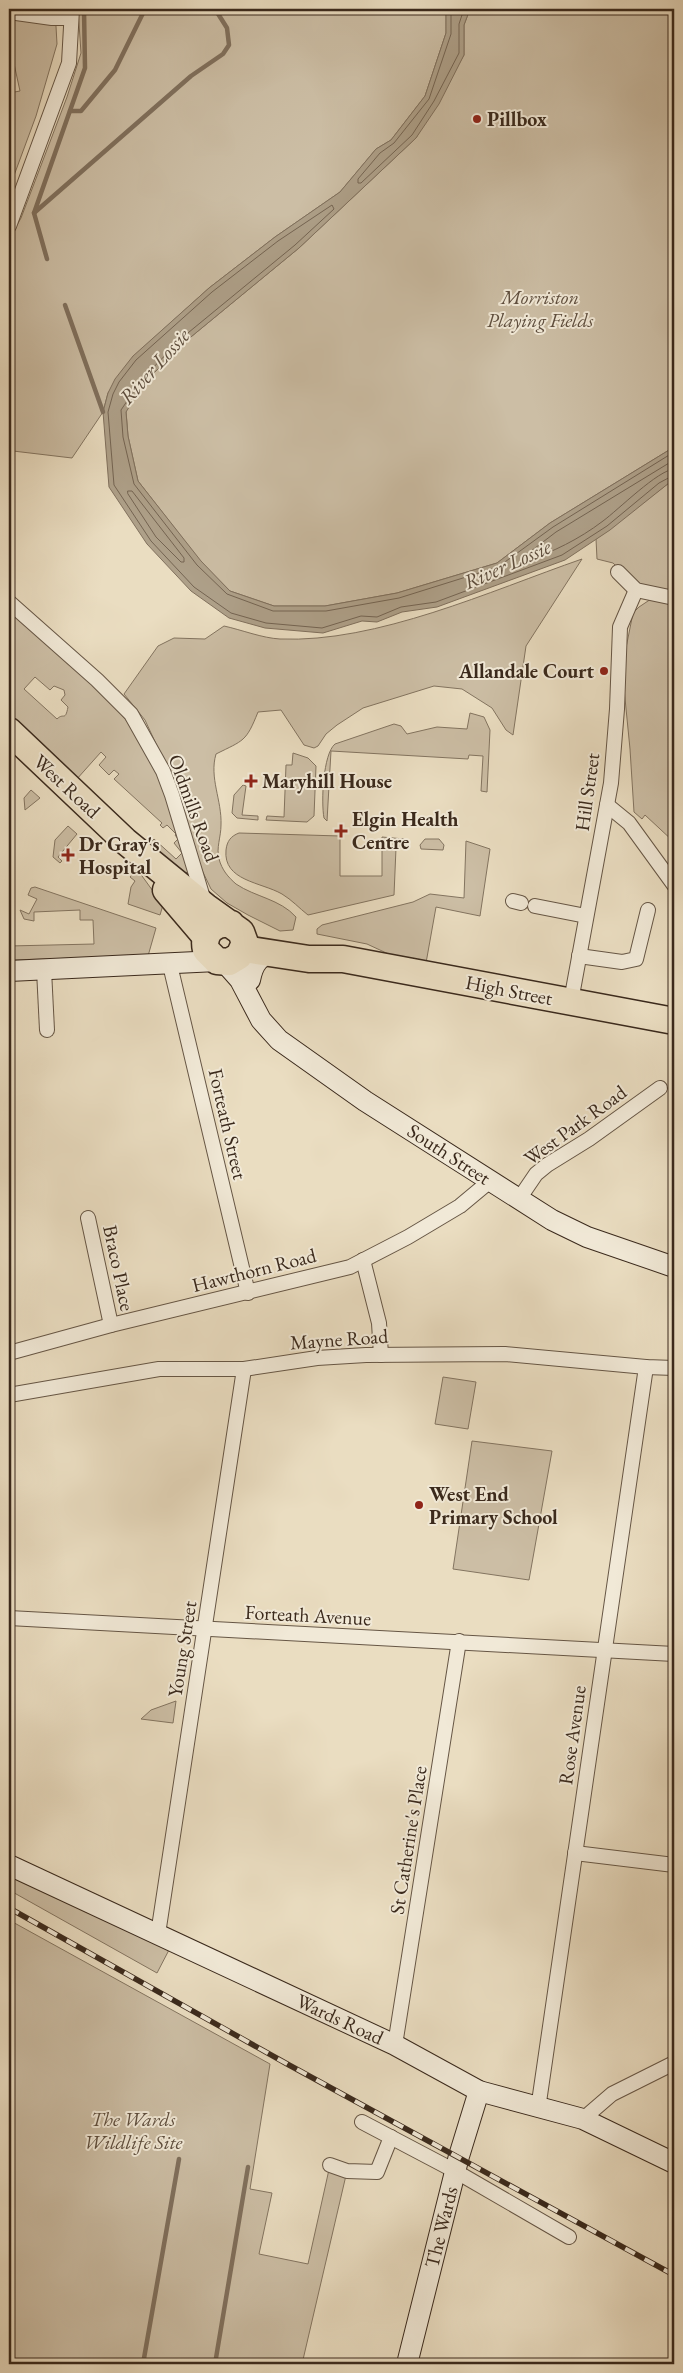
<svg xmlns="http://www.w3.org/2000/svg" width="683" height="2373" font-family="'EB Garamond',serif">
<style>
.green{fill:#ccbea5;stroke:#837460;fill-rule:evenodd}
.water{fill:#aea089;stroke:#80705d}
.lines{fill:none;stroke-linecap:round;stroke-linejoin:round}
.shore{stroke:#746452;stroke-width:1}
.stream{stroke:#80705d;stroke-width:4.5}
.street-casing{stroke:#665645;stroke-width:16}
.secondary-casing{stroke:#3a291c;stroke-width:22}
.highway-casing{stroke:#3a291c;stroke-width:29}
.street{stroke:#f1e9d7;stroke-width:14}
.secondary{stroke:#f1e9d7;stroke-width:20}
.highway{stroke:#eaddc1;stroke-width:26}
.rail-casing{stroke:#3a291c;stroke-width:5.5}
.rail{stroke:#f1e9d7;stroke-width:4;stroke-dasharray:11;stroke-linecap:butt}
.poi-dot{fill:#8f2418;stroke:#f1e9d7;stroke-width:2}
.labels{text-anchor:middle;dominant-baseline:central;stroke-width:4;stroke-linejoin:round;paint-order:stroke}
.poi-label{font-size:20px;font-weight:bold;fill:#3a291c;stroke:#f1e9d7;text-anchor:start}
.park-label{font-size:20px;font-style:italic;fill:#5e4e3e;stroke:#f1e9d7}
.street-label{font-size:20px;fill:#3a291c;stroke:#f1e9d7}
.water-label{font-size:21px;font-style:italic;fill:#5d4d3d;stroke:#f1e9d7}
</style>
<rect width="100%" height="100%" fill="#eaddc1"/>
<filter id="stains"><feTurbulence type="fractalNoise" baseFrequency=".004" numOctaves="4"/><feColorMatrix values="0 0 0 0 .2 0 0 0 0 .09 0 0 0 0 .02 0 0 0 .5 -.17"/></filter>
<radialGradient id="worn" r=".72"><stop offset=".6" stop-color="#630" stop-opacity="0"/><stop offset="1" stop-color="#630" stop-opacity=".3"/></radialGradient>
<g class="green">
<path d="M9,9h46l2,35 -21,72 -27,73v-96l11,-2 -11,-50z"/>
<path d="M78,9h368v24l-21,63 -34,44 -15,9 -36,43 -65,45 -66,51 -74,67 -27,38 -5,19 -31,46 -59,-7 -4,39v-225l4,-3 -4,-23 12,-21 46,-121 14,-44z"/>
<path d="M470,9h204v438l-124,76 -53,40 -100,30 -72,13h-51l-44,-15 -29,-29 -63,-81 -10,-45 -2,-25 19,-29 41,-41 113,-93 117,-110 48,-83v-30z"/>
<path d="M674,479v363l-29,-27 -3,4 -8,-7 -4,-63 -8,-81 11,-55 6,-6 12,-8 -38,-36 -16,-4 -1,-20z"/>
<path d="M582,559l-56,87 -13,89 -7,-5 -14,-22 -30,-19 -28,-3 -71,22 -26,17 -11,9 -8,12 -4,2 -10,-3 -23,-35 -23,2c-12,30 -14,28 -42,42 -7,24 6,46 5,71 0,12 -5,23 -2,34 3,11 9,18 17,25 19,13 44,15 60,33l-3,13 -13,1 -32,-16 -21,-12 -16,-14 -11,-23 -31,-94 -24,-52 -21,-26 34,-48 16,-8 31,1 19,-13c18,4 38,12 56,13 97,4 210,-48 302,-80z"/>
<path d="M9,611l101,89 23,29 31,55 24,87 -3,3 -37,-29 6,-6 22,20 6,-6 -8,-10 4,-4 -3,-4 1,-1 -9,-9 -4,3 -3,-3 2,-2 -48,-44 5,-5 -5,-4 -5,5 -10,-10 7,-8 -5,-5 -25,28 -67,-63zM35,677l15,13 4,-4 10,4 1,5 -4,5 7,7c-3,15 -4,5 -11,12l-33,-30z"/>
<path d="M470,713l14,4 6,13 -3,62 -6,-1 2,-35 -14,-1 -1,4 -137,-8 -4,70 -3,-3c-3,-16 -1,-64 11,-74l59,-20 7,2 6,8 30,-7 30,2z"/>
<path d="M293,753l15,5 8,8 -2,50 -7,6 -41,-2 1,-4 17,1 2,-52h6z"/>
<path d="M243,785l3,1 -4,29 16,1v4l-21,-2 -5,-5 2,-18z"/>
<path d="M31,790l9,8 -15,12 -1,-12z"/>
<path d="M68,826l9,8 -19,23 4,4 -2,2 -7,-6 2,-17z"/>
<path d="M239,833l101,3v40h42v-39l22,2 4,4v5h-12l-2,47 -86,20c-9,-7 -16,-15 -26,-21 -21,-12 -59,-13 -56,-44 1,-9 5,-14 13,-17z"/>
<path d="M425,839h14l5,6 -1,5 -22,-1 -1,-4z"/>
<path d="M466,841l24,8 -10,67 -44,-9 -10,56 -31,-6 -28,-13 -50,-10v-5l5,-4 91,-23 17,-8 34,4z"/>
<path d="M137,869l26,36 -3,10 -32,-11 3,-17 4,-6 -5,-4z"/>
<path d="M35,887l121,41 -8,28 -139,4v-14l85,-2 -1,-24h-13v-10l-46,2v9l-10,-2 -4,-9 9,4 8,-15 -9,-4 3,-7z"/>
<path d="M443,1377l33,5 -8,47 -33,-5z"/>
<path d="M472,1441l80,10 -23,129 -76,-11z"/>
<path d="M176,1701l-3,22 -32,-4 10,-9z"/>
<path d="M9,1873l161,75 -13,25 -148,-83z"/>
<path d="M9,1920l261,144 -20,125 22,4 -13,61 49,10 22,-99 17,6 -45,193h-293z"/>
</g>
<path class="water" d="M446,9h24l-6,16v30l-25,49 -23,34 -117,110 -113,93 -41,41 -19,30 2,24 10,45 63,80 29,30 44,15h51l72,-13 100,-30 53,-40 124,-76v32l-64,51 -45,30 -128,47 -35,5 -25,10 -15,-1 -39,12 -58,-5 -36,-10 -38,-27 -44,-47 -38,-57 -6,-75 5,-19 7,-14 18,-23 76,-68 66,-51 65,-45 36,-43 15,-9 34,-44 21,-63z"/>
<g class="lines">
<g class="shore">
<path d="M451,9v25l-22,65 -35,44 -14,10 -22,26v4h3l51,-48 22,-34 25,-48v-29l5,-15"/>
<path d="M674,452l-121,75 -55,40 -99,31 -73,13h-53l-46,-17 -30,-29 -63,-81 -11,-47 -2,-27 21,-31 41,-42 112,-92 39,-36 -2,-4 -54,36 -66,51 -76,68 -17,22 -6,12 -5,18 6,73 37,56 43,46 37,26 35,10 56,5 39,-12 16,1 24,-10 35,-5 126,-47 45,-29 52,-43 15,-8"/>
<path d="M674,460l-118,72 -34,26v3l3,1c29,-11 53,-22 78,-41 15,-11 55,-51 71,-52"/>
<path d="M128,491h4l52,67v4h-3l-25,-25 -28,-43z"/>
</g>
<g class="stream">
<path d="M70,111h11l34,-41 30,-61"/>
<path d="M34,213l157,-137 32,-22 6,-9 -2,-17 -12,-19"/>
<path d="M47,259l-13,-46 51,-145 -1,-59"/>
<path d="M65,305l38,107"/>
<path d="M143,2364l36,-205"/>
<path d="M215,2364l33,-197"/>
</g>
<g class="street-casing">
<g id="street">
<path d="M9,12l43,6h19"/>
<path d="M9,226l60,-163 3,-54"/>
<path d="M618,572l18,18 38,8"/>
<path d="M9,602l88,78 34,34 32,57 9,24 32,106"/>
<path d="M607,805l22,18 45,62"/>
<path d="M513,901l8,2"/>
<path d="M535,906l51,10"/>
<path d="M579,956l43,6 14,-3 12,-49"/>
<path d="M170,965l78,328"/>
<path d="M44,970l3,60"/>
<path d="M571,1001l40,-218 6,-74 3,-82 16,-37"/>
<path d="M519,1199l17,-25 11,-9 42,-26 71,-51"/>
<path d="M88,1218l23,107"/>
<path d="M363,1260l16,63 2,32"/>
<path d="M9,1353l102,-28 239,-58 58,-30 52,-31 30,-25"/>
<path d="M9,1395l150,-26h85l73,-11 49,-3 139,-1 141,13 28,1"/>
<path d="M9,1618l665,36"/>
<path d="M575,1853l99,12"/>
<path d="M158,1934l86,-565"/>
<path d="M395,2045l64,-404"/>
<path d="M538,2109l108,-742"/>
<path d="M583,2119l29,-25 62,-31"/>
<path d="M362,2122l93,49 114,66"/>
<path d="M330,2165l17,6 30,1 14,-35"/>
</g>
</g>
<g class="secondary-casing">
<g id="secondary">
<path d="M225,963l15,17 21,40 18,20 86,61 187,119 35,17 87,30"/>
<path d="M9,971l208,-10"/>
<path d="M250,980c3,-16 9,-25 26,-28"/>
<path d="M9,1865l386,180 84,46 104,28 91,44"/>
<path d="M407,2364l52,-208 20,-65"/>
</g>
</g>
<g class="highway-casing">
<g id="highway">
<path d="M9,731l116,110 81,66 35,25 4,11 -6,13 -10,6 -12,-1 -11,-11c-4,-17 8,-28 25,-26"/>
<path d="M166,890l40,47"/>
<path d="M244,949l65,10h34l331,62"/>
</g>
</g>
<use href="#street" class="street"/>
<use href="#secondary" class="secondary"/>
<use href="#highway" class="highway"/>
<g class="rail-casing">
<path id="rail" d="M9,1908l280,157 385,210"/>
</g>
<use href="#rail" class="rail"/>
</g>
<g class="poi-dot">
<circle cx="477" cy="119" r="5"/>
<circle cx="604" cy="671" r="5"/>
<path d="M248.5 773.5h5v5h5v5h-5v5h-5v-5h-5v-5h5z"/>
<path d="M338.5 823.5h5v5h5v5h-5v5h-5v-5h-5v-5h5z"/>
<path d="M65.5 847.5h5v5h5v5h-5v5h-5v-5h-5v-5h5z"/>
<circle cx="419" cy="1505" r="5"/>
</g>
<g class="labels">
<g class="poi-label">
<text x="487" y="119">Pillbox</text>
<text x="594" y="671" text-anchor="end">Allandale Court</text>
<text x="262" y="781">Maryhill House</text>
<text x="352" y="819">Elgin Health<tspan x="352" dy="23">Centre</tspan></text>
<text x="79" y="844">Dr Gray's<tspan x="79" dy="23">Hospital</tspan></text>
<text x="429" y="1494">West End<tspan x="429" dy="23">Primary School</tspan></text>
</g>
<g class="park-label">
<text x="540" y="297">Morriston<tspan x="540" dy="23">Playing Fields</tspan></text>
<text x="133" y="2119">The Wards<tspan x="133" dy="23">Wildlife Site</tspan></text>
</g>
<g class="street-label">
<text transform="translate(67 786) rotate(43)">West Road</text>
<text transform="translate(587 792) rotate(-82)">Hill Street</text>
<text transform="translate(194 808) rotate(70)">Oldmills Road</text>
<text transform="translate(509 990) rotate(11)">High Street</text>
<text transform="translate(228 1124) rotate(77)">Forteath Street</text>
<text transform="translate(575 1125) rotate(-36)">West Park Road</text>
<text transform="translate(449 1154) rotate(33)">South Street</text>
<text transform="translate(119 1268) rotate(78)">Braco Place</text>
<text transform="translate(254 1270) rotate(-14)">Hawthorn Road</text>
<text transform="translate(339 1339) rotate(-4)">Mayne Road</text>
<text transform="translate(308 1615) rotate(3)">Forteath Avenue</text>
<text transform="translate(182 1649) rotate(-81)">Young Street</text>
<text transform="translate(572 1735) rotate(-82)">Rose Avenue</text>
<text transform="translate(408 1840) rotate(-81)">St Catherine's Place</text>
<text transform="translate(340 2019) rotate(25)">Wards Road</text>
<text transform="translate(441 2227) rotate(-76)">The Wards</text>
</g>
<g class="water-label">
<text transform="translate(154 366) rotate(-48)">River Lossie</text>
<text transform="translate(507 564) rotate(-24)">River Lossie</text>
</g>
</g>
<rect width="683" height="2373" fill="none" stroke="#eaddc1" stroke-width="30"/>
<rect x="10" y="10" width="663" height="2353" fill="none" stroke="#3a291c" stroke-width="2.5"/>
<rect x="15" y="15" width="653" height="2343" fill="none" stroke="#3a291c"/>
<rect width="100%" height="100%" filter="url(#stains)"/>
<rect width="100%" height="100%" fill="url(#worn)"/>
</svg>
